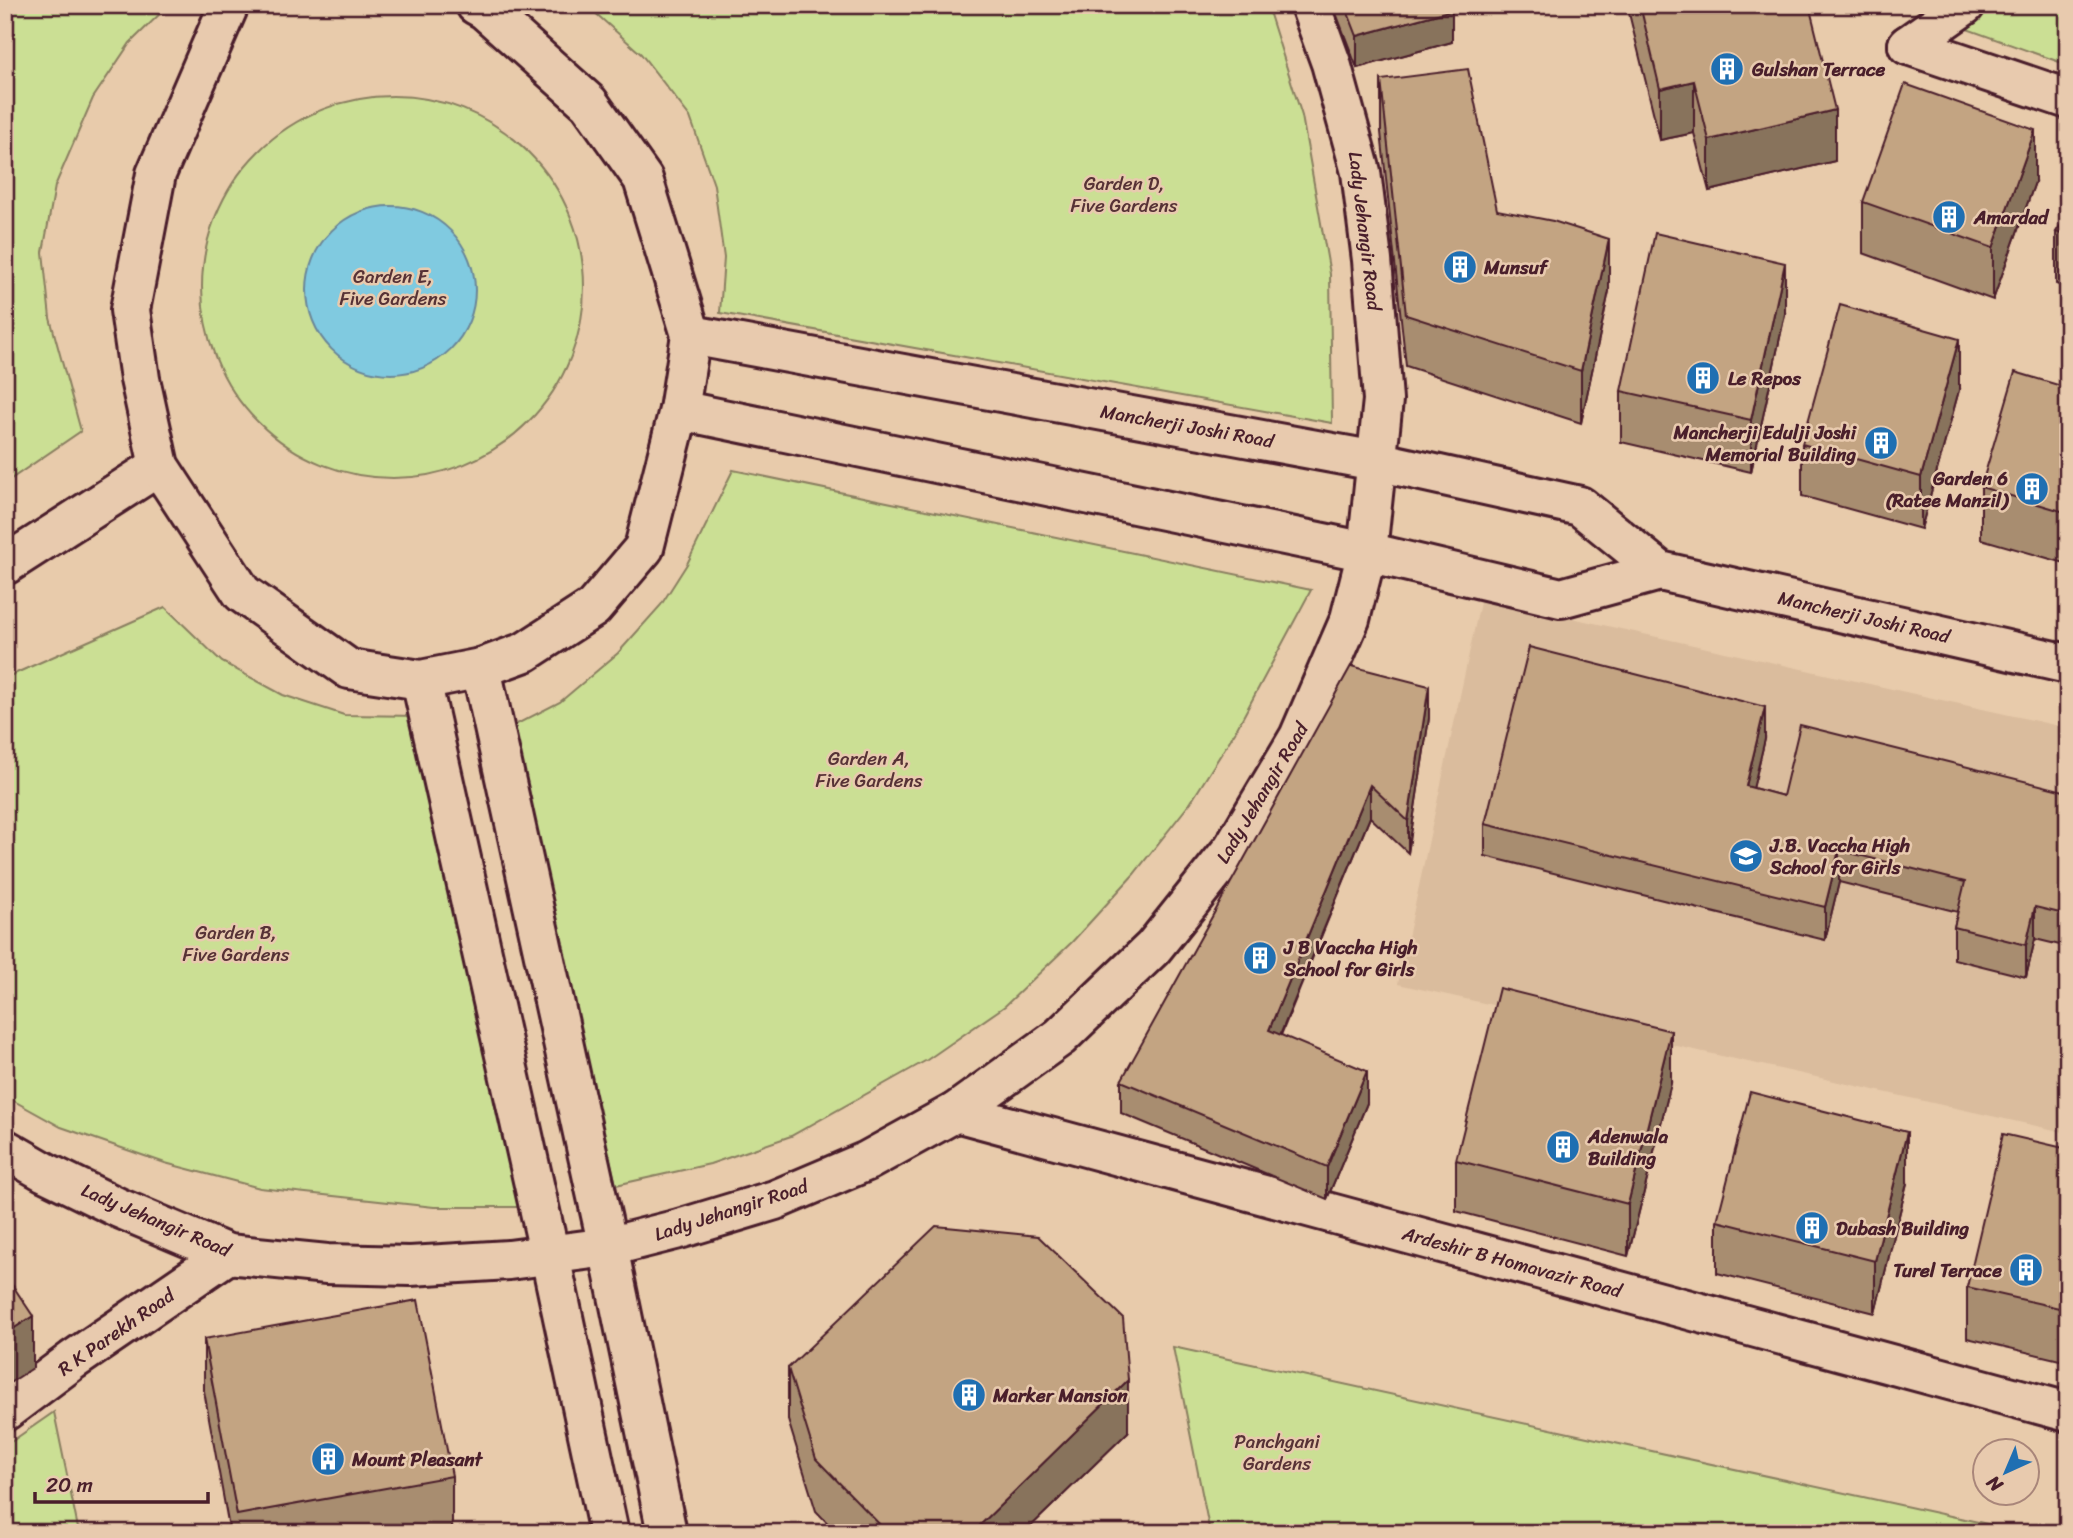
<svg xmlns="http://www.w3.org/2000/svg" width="2073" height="1538" font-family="Sriracha,sans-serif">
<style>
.built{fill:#dabc9d}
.green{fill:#cbdf94;stroke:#8a7f60;stroke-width:2}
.water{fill:#80cae0;stroke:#6a8698;stroke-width:2}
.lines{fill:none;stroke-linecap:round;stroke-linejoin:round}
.street-casing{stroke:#4a1f2b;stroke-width:44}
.secondary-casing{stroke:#4a1f2b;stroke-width:44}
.street{stroke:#e8caae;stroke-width:38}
.secondary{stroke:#e8caae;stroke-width:38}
.wall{fill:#a88d70;stroke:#4a1f2b;stroke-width:2}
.shaded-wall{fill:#88735b;stroke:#4a1f2b;stroke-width:2}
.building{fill:#c3a482;stroke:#4a1f2b;stroke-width:2}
.labels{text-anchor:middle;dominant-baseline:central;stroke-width:5;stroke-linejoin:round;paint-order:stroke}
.poi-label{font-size:19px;font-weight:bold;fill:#4a1f2b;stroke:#e8caae;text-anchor:start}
.park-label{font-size:19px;fill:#573236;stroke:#e8caae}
.street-label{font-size:19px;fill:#4a1f2b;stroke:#e8caae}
</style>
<rect width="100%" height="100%" fill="#e8cbab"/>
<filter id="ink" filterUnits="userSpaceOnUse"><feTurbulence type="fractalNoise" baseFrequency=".0143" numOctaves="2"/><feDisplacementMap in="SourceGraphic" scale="14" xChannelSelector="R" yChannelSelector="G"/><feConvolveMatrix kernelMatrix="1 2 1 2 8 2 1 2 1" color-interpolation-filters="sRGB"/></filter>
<g filter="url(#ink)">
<path class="built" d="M1481,598l587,130v405l-670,-149z"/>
<g class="green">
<path d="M5,5h164l-39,38 -37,55 -38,88 -12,66 7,66 31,113 -76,52z"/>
<path d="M583,5h684l35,111 28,158 2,149 -612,-110 4,-55 -10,-73 -24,-68 -49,-63 -49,-44z"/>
<path d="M1997,5h71v60l-104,-37z"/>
<circle cx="393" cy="287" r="191"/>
<path d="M733,470l578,120 -76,142 -44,70 -57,72 -62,68 -67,64 -78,54 -136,76 -81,28 -94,21 -107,-457 51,-26 58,-49 43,-48 26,-41z"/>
<path d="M165,607l57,55 61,33 61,20 77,1 109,491h-96l-174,-19 -95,-25 -104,-36 -56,-31v-418z"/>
<path d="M1173,1347l856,186h-819z"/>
<path d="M54,1412l25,121h-74v-87z"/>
</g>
<circle class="water" cx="391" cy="290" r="84"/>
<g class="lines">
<g class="street-casing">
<g id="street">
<path d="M1908,45l160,54"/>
<path d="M1908,45l57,-40"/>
<path d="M691,335l685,126 204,45 80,65 408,93"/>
<path d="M679,410l688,142 194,46 99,-27"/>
<path d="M5,565l154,-99"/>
<path d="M956,1112l1112,300"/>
<path d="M5,1149l40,23 74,36 109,46 99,10 83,2 99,-6 99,-13 71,-18 96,-29 92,-39 89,-49 104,-75 93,-89 80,-100 66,-111 51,-118 17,-67 16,-152 -11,-140 -11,-88 -30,-109 -21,-58"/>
<path d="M5,1411l68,-51 155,-106"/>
</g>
</g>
<g class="secondary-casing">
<g id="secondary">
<path d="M229,5l-73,169 -26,136 10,69 19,87 83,127 107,76 72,11 60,-12 44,-16 68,-44 51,-60 35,-138 12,-75 -48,-156 -54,-76 -104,-93 -9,-5"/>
<path d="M481,668l127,579 59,286"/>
<path d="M421,680l129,576 59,277"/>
</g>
</g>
<use href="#street" class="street"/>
<use href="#secondary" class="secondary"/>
</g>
<g class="wall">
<path d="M1333,5h118l1,37 -95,26z"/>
<path d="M1627,5h182l26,156 -126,30 -15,-58 -34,7z"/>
<path d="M1381,80l116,130 112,81 -28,132 -175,-57 -25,-234z"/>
<path d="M2035,182l-42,118 -130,-47v-51z"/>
<path d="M2068,215v73l-12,-4v-52z"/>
<path d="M1785,314l-34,158 -130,-30v-51z"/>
<path d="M2068,388v176l-87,-25v-52z"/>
<path d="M1959,390l-38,139 -119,-33v-52z"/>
<path d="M1429,686v32l-21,135 -38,-36 -89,218 86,68 -40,96 -206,-86v-32z"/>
<path d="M1765,739l-12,49 30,8 285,-4v155l-33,-8 -9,38 -72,-18v-32l4,-15 -119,-30 -14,58 -340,-84v-32z"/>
<path d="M1671,1083l-43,173 -172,-45v-51z"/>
<path d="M2068,1149v213l-101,-24v-51z"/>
<path d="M1907,1183l-32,130 -158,-40v-52z"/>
<path d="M204,1339l248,137v52l-27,5h-195l-26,-142z"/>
<path d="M788,1368l340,64 -104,101h-187l-21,-22 -28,-91z"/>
</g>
<g class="shaded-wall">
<path d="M1452,10v32l-95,26v-32z"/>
<path d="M1694,81v52l-34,7v-51z"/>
<path d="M1835,110v51l-126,30v-51z"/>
<path d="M2035,130v52l-42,118v-52z"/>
<path d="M1609,239v52l-28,132v-52z"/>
<path d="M1785,263v51l-34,158v-52z"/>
<path d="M1959,339v51l-38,139v-52z"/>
<path d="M1429,686v32l-21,135v-32z"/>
<path d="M1765,707v32l-19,79v-32z"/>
<path d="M1370,785v32l-101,245v-32z"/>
<path d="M1839,850v32l-14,58v-33z"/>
<path d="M2035,907v32l-9,38v-32z"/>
<path d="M1671,1031v52l-43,173v-52z"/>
<path d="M1367,1071v32l-40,96v-32z"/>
<path d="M1907,1132v51l-32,130v-52z"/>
<path d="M33,1316v52l-28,18v-52z"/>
<path d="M1128,1380v52l-104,101h-52z"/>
</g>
<g class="building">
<path d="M1345,5h106l1,5 -95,26z"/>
<path d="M1640,5h169l26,105 -126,30 -15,-59 -34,8z"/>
<path d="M1468,69l29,141 56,11 56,18 -28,132 -175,-56 -25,-235z"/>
<path d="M1905,84l130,46 -42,118 -130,-46z"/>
<path d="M2068,215v21l-12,-4z"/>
<path d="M1655,233l130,30 -34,157 -130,-29z"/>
<path d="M1840,305l119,34 -38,138 -119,-33z"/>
<path d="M2015,372l53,16v125l-87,-26z"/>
<path d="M1529,647l236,60 -19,79 37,10 17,-71 268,67v123l-33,-8 -9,38 -72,-18 11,-45 -126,-32 -14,57 -340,-83z"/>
<path d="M1351,666l78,20 -21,135 -38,-36 -101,245 98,41 -40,96 -206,-86z"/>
<path d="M1499,988l172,43 -43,173 -172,-44z"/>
<path d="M1750,1092l157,40 -32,129 -158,-40z"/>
<path d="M2003,1134l65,15v161l-101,-23z"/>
<path d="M936,1226l102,10 85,82 5,62 -156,153h-84l-72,-74 -28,-91z"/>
<path d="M5,1274l28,42 -28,18z"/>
<path d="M418,1300l34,176 -215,39 -33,-176z"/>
</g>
</g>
<defs>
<g id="building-disc" transform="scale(1.75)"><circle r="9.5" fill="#1f6fb2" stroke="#e8caae"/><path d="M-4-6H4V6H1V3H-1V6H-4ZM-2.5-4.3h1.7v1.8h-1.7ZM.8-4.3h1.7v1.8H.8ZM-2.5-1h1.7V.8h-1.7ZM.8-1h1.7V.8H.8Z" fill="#fff"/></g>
<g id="school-disc" transform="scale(1.75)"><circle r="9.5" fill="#1f6fb2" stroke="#e8caae"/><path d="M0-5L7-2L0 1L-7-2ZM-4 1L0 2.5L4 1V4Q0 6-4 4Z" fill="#fff"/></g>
</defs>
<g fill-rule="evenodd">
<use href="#building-disc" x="1727" y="69"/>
<use href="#building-disc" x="1949" y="217"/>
<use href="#building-disc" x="1460" y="267"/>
<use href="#building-disc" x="1703" y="378"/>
<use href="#building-disc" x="1881" y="443"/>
<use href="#building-disc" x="2032" y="489"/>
<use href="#school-disc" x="1746" y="856"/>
<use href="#building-disc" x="1260" y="958"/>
<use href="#building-disc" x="1563" y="1147"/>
<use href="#building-disc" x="1812" y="1228"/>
<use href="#building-disc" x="2026" y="1270"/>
<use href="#building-disc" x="969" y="1395"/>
<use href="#building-disc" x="328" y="1459"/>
</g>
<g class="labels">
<g class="poi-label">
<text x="1752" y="69">Gulshan Terrace</text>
<text x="1974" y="217">Amardad</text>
<text x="1484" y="267">Munsuf</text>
<text x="1728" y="378">Le Repos</text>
<text x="1856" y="432" text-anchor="end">Mancherji Edulji Joshi<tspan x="1856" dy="22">Memorial Building</tspan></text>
<text x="2008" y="478" text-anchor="end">Garden 6<tspan x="2008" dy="22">(Ratee Manzil)</tspan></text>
<text x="1770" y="845">J.B. Vaccha High<tspan x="1770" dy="22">School for Girls</tspan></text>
<text x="1284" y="947">J B Vaccha High<tspan x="1284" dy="22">School for Girls</tspan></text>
<text x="1588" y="1136">Adenwala<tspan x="1588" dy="22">Building</tspan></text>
<text x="1836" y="1228">Dubash Building</text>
<text x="2002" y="1270" text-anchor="end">Turel Terrace</text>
<text x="993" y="1395">Marker Mansion</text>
<text x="352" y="1459">Mount Pleasant</text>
</g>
<g class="park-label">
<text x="1124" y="183">Garden D,<tspan x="1124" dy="22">Five Gardens</tspan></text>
<text x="393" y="276">Garden E,<tspan x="393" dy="22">Five Gardens</tspan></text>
<text x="869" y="758">Garden A,<tspan x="869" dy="22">Five Gardens</tspan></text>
<text x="236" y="932">Garden B,<tspan x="236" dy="22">Five Gardens</tspan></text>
<text x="1277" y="1441">Panchgani<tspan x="1277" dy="22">Gardens</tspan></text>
</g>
<g class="street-label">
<text transform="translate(1365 231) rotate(83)">Lady Jehangir Road</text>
<text transform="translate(1187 426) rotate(10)">Mancherji Joshi Road</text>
<text transform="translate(1864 617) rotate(13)">Mancherji Joshi Road</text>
<text transform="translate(1262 793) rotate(-59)">Lady Jehangir Road</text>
<text transform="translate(731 1210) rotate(-18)">Lady Jehangir Road</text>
<text transform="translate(156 1220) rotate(23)">Lady Jehangir Road</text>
<text transform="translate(1512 1262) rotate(15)">Ardeshir B Homavazir Road</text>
<text transform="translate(116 1332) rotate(-35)">R K Parekh Road</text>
</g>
</g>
<rect width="2073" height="1538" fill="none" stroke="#e8caae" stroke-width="28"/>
<rect x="14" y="14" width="2045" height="1510" fill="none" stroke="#4a1f2b" stroke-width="2.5" filter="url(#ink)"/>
<g transform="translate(2006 1472) rotate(224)"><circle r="33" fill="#e8caae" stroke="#a9867a" stroke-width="2"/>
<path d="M0-5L12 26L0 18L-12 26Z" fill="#1f6fb2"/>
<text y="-10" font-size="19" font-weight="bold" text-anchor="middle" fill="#4a1f2b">N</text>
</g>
<path d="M35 1492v10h173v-10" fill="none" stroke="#4a1f2b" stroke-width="3.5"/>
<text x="46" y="1492" font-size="21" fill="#4a1f2b" stroke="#e8caae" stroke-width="5" paint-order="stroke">20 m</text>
</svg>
